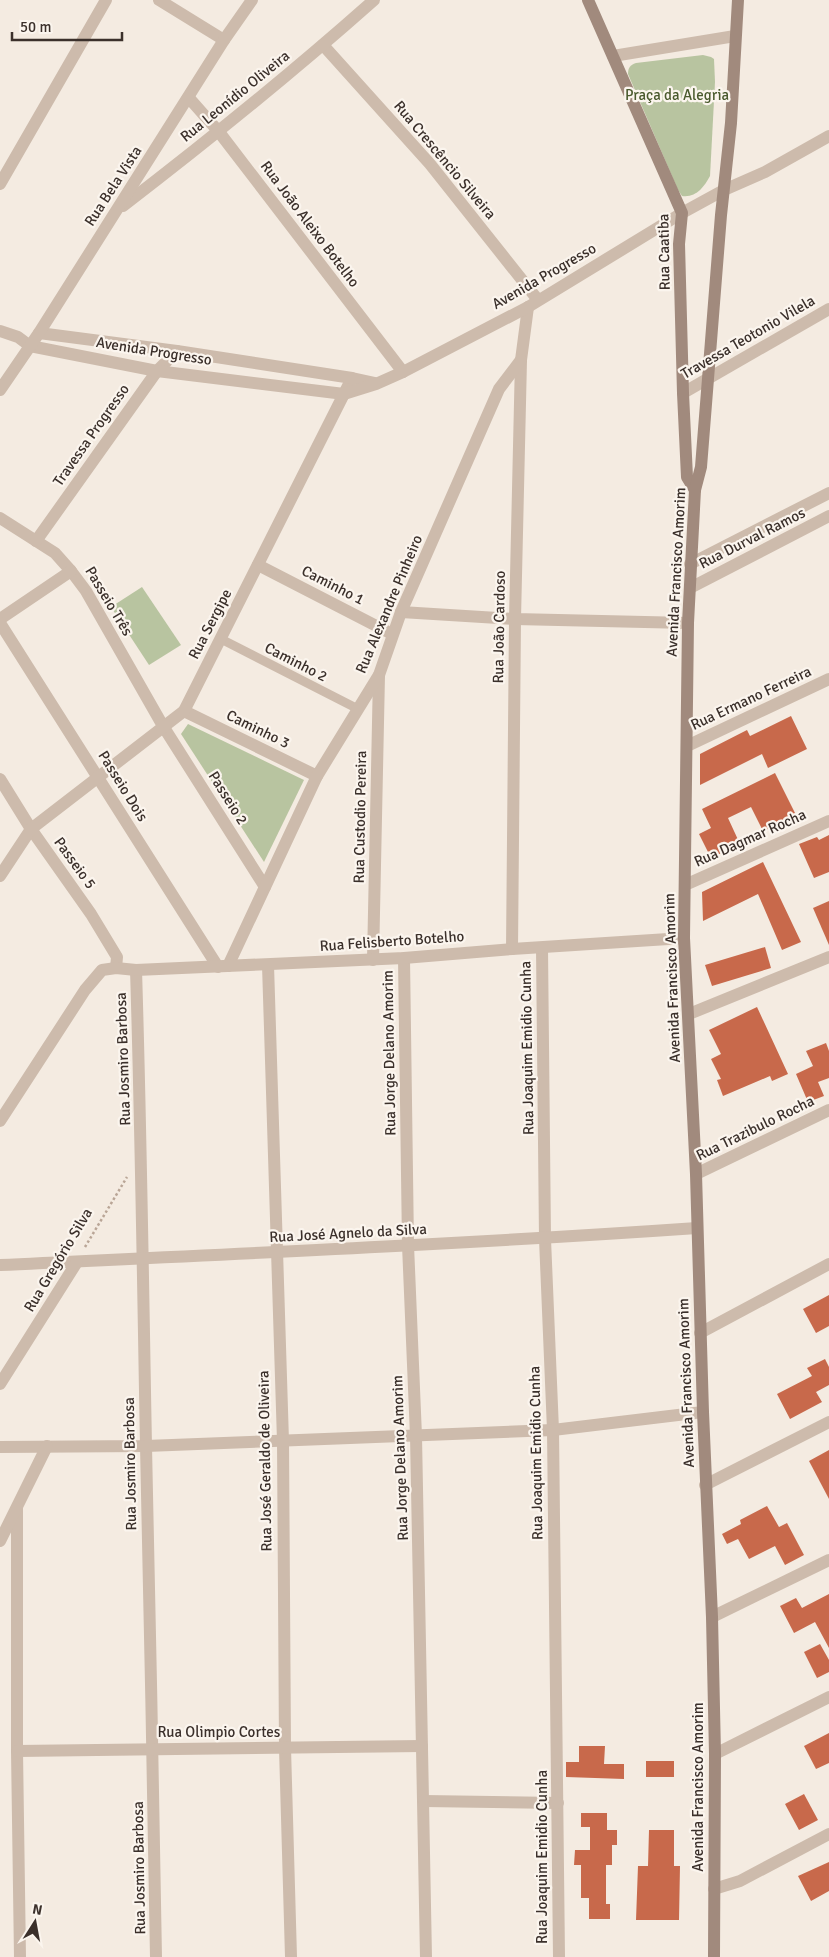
<svg xmlns="http://www.w3.org/2000/svg" width="829" height="1957" font-family="Signika,sans-serif">
<style>
.green{fill:#b8c4a0}
.building{fill:#c8694b}
.lines{fill:none;stroke-linecap:round;stroke-linejoin:round}
.path{stroke:#b9a596;stroke-width:2.5;stroke-dasharray:2.5 2.5;stroke-linecap:butt}
.service{stroke:#cdbbac;stroke-width:9}
.minor{stroke:#cdbbac;stroke-width:12}
.tertiary{stroke:#cdbbac;stroke-width:12}
.secondary{stroke:#a18a7d;stroke-width:12}
.labels{text-anchor:middle;dominant-baseline:central;stroke-width:4.5;stroke-linejoin:round;paint-order:stroke}
.park-label{font-size:15px;fill:#4a5a2e;stroke:#fbf5ee}
.street-label{font-size:15px;fill:#3b302b;stroke:#fbf5ee}
</style>
<rect width="100%" height="100%" fill="#f4ebe1"/>
<g class="green">
<path d="M703,55l8,2 3,2 1,23 -5,94c-6,11 -14,22 -28,20l-4,-6 -50,-116c0,-6 2,-9 8,-11z"/>
<path d="M142,587l39,58 -32,20 -38,-58z"/>
<path d="M188,724l116,56 -40,82 -83,-128z"/>
</g>
<g class="building">
<path d="M791,716l16,33 -39,19 -6,-14 -62,31v-31l47,-24 3,6z"/>
<path d="M775,773l22,44 -34,14 -12,-24 -23,11 12,26 -29,14 -12,-24 12,-6 -9,-19z"/>
<path d="M829,835v37l-15,6 -15,-34 18,-7 2,3z"/>
<path d="M763,862l38,80 -19,8 -24,-56 -55,27 -1,-29z"/>
<path d="M829,901v44l-16,-37z"/>
<path d="M765,947l6,21 -59,18 -7,-21z"/>
<path d="M757,1007l31,67 -16,7 -2,-5 -47,20 -6,-16 4,-1 -10,-20 10,-5 -12,-24z"/>
<path d="M826,1043l3,8v27l-11,4 6,14 -16,6 -12,-28 17,-8 -7,-15z"/>
<path d="M829,1295v31l-13,7 -13,-24z"/>
<path d="M825,1359l4,8v18l-13,7 6,10 -32,17 -13,-25 35,-18 -5,-8z"/>
<path d="M829,1450v49l-20,-38z"/>
<path d="M767,1506l12,21 8,-4 17,32 -19,10 -10,-19 -26,13 -11,-20 -11,5 -5,-10 19,-10 -1,-4z"/>
<path d="M829,1594v54l-14,-26 -21,11 -14,-27 16,-8 6,10z"/>
<path d="M820,1644l9,16v12l-12,6 -13,-26z"/>
<path d="M829,1733v30l-13,6 -12,-23z"/>
<path d="M579,1746h26l-1,18h20v15l-58,-2v-15h13z"/>
<rect x="646" y="1761" width="28" height="16"/>
<path d="M804,1794l14,26 -19,10 -14,-26z"/>
<path d="M581,1813h26v17h10v15h-5v20h-6v39h4v15h-21v-21h-8v-33h-7l1,-15h15v-23h-9z"/>
<path d="M649,1830h25v36h6l-1,54h-43l2,-54h10z"/>
<path d="M829,1862v29l-18,10 -13,-25z"/>
</g>
<g class="lines">
<path class="path" d="M85,1247l42,-70"/>
<path class="service" d="M221,639l137,70"/>
<g class="minor">
<path d="M323,45l107,119 108,136"/>
<path d="M613,56l122,-20"/>
<path d="M0,184l106,-184"/>
<path d="M724,190l41,-18 64,-36"/>
<path d="M0,331l18,6 12,9"/>
<path d="M683,393l146,-84"/>
<path d="M0,518l55,35 16,18 15,20 77,135 102,161"/>
<path d="M36,541l121,-170 20,-20"/>
<path d="M690,564l139,-71"/>
<path d="M258,565l134,69"/>
<path d="M690,588l139,-72"/>
<path d="M401,612l114,7 173,4"/>
<path d="M0,619l71,-48"/>
<path d="M0,623l218,344"/>
<path d="M184,711l133,65"/>
<path d="M687,746l142,-67"/>
<path d="M0,779l31,50 60,85 26,43 -1,11"/>
<path d="M0,876l31,-47 153,-118 168,-333"/>
<path d="M685,885l144,-64"/>
<path d="M542,948l3,291 8,191 6,527"/>
<path d="M512,949l3,-330 6,-259 7,-53"/>
<path d="M404,958l4,287 8,191 10,521"/>
<path d="M373,960l6,-285"/>
<path d="M268,965l15,476 2,307 6,209"/>
<path d="M228,966l89,-190 62,-101 22,-63 98,-223 22,-29"/>
<path d="M136,970c5,159 7,317 10,476 3,170 8,341 10,511"/>
<path d="M689,1014l140,-57"/>
<path d="M0,1121l85,-131 17,-20 14,-2 20,2 268,-12 108,-9 172,-11"/>
<path d="M696,1174l133,-64"/>
<path d="M0,1265c232,-11 465,-21 697,-37"/>
<path d="M700,1333l129,-69"/>
<path d="M0,1384l77,-122"/>
<path d="M0,1447l146,-1 407,-16 150,-18"/>
<path d="M705,1485l124,-63"/>
<path d="M17,1508v243l3,206"/>
<path d="M0,1541l47,-95"/>
<path d="M712,1617l117,-57"/>
<path d="M17,1751l405,-5"/>
<path d="M715,1754l114,-57"/>
<path d="M424,1801l134,2"/>
<path d="M714,1889l26,-8 89,-47"/>
</g>
<g class="tertiary">
<path d="M159,0l65,40"/>
<path d="M189,98l30,34 184,240"/>
<path d="M123,206c86,-66 170,-134 251,-206"/>
<path d="M39,333l138,18 175,27 23,5"/>
<path d="M30,346l127,25 187,23 32,-10 27,-12 125,-65 154,-94 42,-23"/>
<path d="M0,390l39,-57 185,-293 28,-40"/>
</g>
<g class="secondary">
<path d="M588,0l94,213 -3,31 4,149 4,84 8,13"/>
<path d="M714,1957l1,-203 -3,-137 -9,-205 -7,-238 -12,-236 4,-315 7,-133 6,-23 20,-252 10,-92 7,-123"/>
</g>
</g>
<g class="labels">
<g class="park-label">
<text x="677" y="95">Praça da Alegria</text>
</g>
<g class="street-label">
<text transform="translate(235 96) rotate(-39)">Rua Leonídio Oliveira</text>
<text transform="translate(445 160) rotate(50)">Rua Crescêncio Silveira</text>
<text transform="translate(113 186) rotate(-57)">Rua Bela Vista</text>
<text transform="translate(310 224) rotate(53)">Rua João Aleixo Botelho</text>
<text transform="translate(664 252) rotate(-91)">Rua Caatiba</text>
<text transform="translate(544 276) rotate(-30)">Avenida Progresso</text>
<text transform="translate(748 337) rotate(-30)">Travessa Teotonio Vilela</text>
<text transform="translate(154 351) rotate(9)">Avenida Progresso</text>
<text transform="translate(91 435) rotate(-55)">Travessa Progresso</text>
<text transform="translate(752 538) rotate(-27)">Rua Durval Ramos</text>
<text transform="translate(676 572) rotate(-87)">Avenida Francisco Amorim</text>
<text transform="translate(333 585) rotate(27)">Caminho 1</text>
<text transform="translate(109 601) rotate(59)">Passeio Três</text>
<text transform="translate(389 604) rotate(-67)">Rua Alexandre Pinheiro</text>
<text transform="translate(210 624) rotate(-63)">Rua Sergipe</text>
<text transform="translate(499 627) rotate(-89)">Rua João Cardoso</text>
<text transform="translate(296 662) rotate(27)">Caminho 2</text>
<text transform="translate(751 698) rotate(-25)">Rua Ermano Ferreira</text>
<text transform="translate(258 729) rotate(26)">Caminho 3</text>
<text transform="translate(123 786) rotate(58)">Passeio Dois</text>
<text transform="translate(228 798) rotate(58)">Passeio 2</text>
<text transform="translate(360 817) rotate(-89)">Rua Custodio Pereira</text>
<text transform="translate(750 838) rotate(-24)">Rua Dagmar Rocha</text>
<text transform="translate(75 863) rotate(54)">Passeio 5</text>
<text transform="translate(392 941) rotate(-4)">Rua Felisberto Botelho</text>
<text transform="translate(672 978) rotate(-92)">Avenida Francisco Amorim</text>
<text transform="translate(527 1048) rotate(-91)">Rua Joaquim Emidio Cunha</text>
<text transform="translate(389 1053) rotate(-91)">Rua Jorge Delano Amorim</text>
<text transform="translate(123 1059) rotate(-92)">Rua Josmiro Barbosa</text>
<text transform="translate(755 1128) rotate(-26)">Rua Trazibulo Rocha</text>
<text transform="translate(348 1233) rotate(-3)">Rua José Agnelo da Silva</text>
<text transform="translate(58 1260) rotate(-59)">Rua Gregório Silva</text>
<text transform="translate(686 1383) rotate(-92)">Avenida Francisco Amorim</text>
<text transform="translate(536 1453) rotate(-91)">Rua Joaquim Emidio Cunha</text>
<text transform="translate(400 1458) rotate(-92)">Rua Jorge Delano Amorim</text>
<text transform="translate(265 1461) rotate(-91)">Rua José Geraldo de Oliveira</text>
<text transform="translate(130 1464) rotate(-91)">Rua Josmiro Barbosa</text>
<text x="219" y="1732">Rua Olimpio Cortes</text>
<text transform="translate(698 1787) rotate(-90)">Avenida Francisco Amorim</text>
<text transform="translate(542 1857) rotate(-90)">Rua Joaquim Emidio Cunha</text>
<text transform="translate(139 1868) rotate(-91)">Rua Josmiro Barbosa</text>
</g>
</g>
<g transform="translate(35 1922) rotate(11)" stroke="#fbf5ee" stroke-width="4" paint-order="stroke">
<path d="M0-4L9 19L0 12L-9 19Z" fill="#3b302b"/>
<text y="-8" font-size="14" font-weight="bold" text-anchor="middle" fill="#3b302b">N</text>
</g>
<path d="M12 32v8h110v-8" fill="none" stroke="#3b302b" stroke-width="2.5"/>
<text x="20" y="32" font-size="15" fill="#3b302b" stroke="#fbf5ee" stroke-width="4" paint-order="stroke">50 m</text>
</svg>
